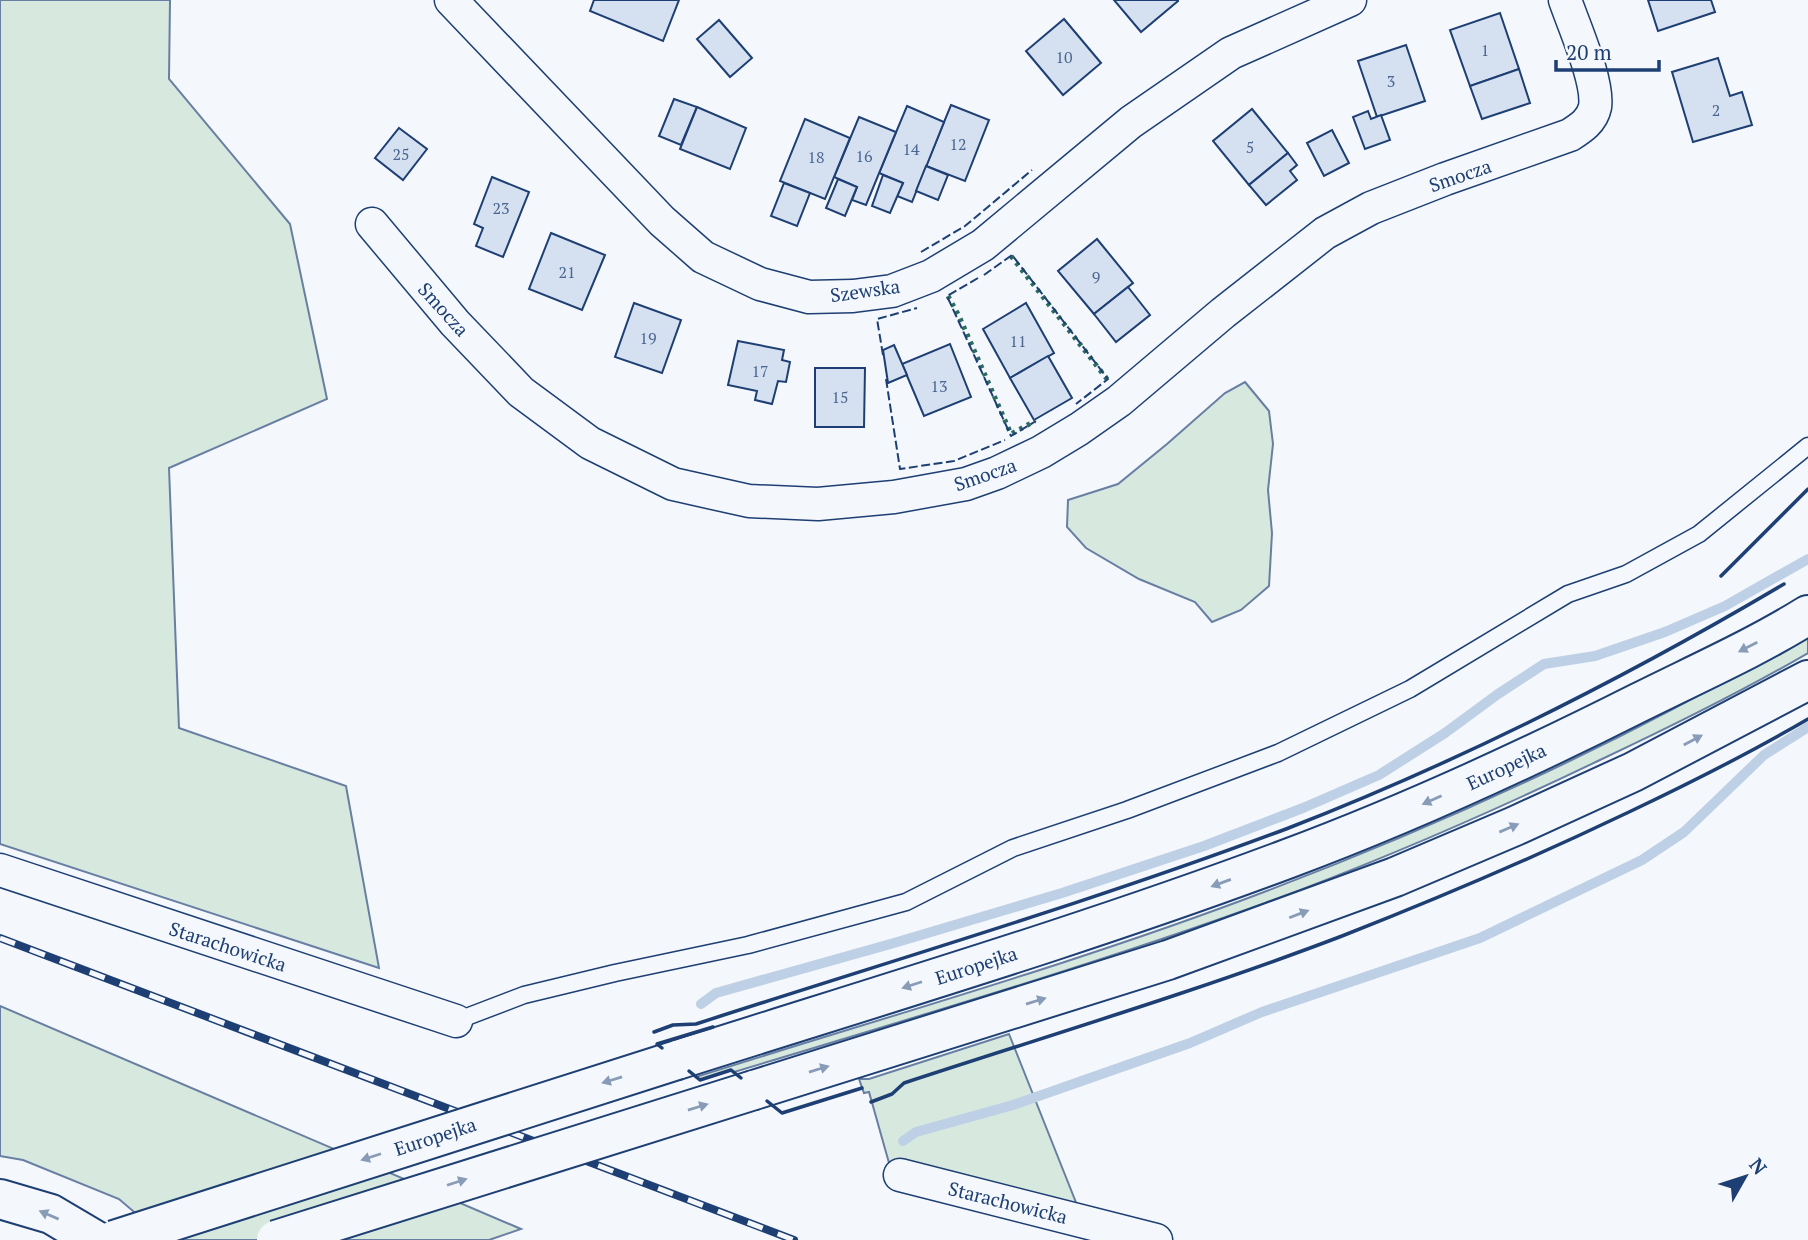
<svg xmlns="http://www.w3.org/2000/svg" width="1808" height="1240" font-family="'PT Serif',serif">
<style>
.green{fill:#d7e8df;stroke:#687fa3;stroke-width:2}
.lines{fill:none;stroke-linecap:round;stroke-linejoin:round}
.stream{stroke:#bed0e5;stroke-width:10}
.building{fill:#d5e0f0;stroke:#1d3f73;stroke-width:2}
.service-casing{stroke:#1d3f73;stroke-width:19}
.minor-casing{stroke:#1d3f73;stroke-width:35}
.secondary-casing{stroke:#1d3f73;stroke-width:42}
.primary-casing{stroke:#1d3f73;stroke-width:42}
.service{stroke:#f4f7fb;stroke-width:16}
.minor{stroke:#f4f7fb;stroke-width:32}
.secondary{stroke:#f4f7fb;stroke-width:38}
.primary{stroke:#f4f7fb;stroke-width:38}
.rail-casing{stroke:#1d3f73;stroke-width:8}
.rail{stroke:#f4f7fb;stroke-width:5;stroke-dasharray:16;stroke-linecap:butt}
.primary-bridge-casing{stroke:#1d3f73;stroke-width:42;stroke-linecap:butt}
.primary-bridge{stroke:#f4f7fb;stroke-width:38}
.hedge{stroke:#2c6c60;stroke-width:5;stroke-dasharray:3.5 5;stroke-linecap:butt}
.fence{stroke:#1d3f73;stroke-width:2;stroke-dasharray:9 3.5;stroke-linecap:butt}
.wall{stroke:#1d3f73;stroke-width:3.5}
.oneway{fill:#889bb7}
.labels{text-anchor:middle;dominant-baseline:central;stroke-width:5;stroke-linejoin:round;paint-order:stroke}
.number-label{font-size:16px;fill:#4b6792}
.street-label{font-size:19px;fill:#1d3f73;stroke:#f4f7fb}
</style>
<rect width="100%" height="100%" fill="#f4f7fb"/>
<g class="green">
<path d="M0,0h170l-1,79 121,145 37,175 -158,69 10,260 167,58 33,182 -379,-124z"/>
<path d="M1245,382l24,29 4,33 -5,46 4,43 -3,53 -28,24 -29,12 -17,-20 -56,-23 -53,-31 -19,-21 1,-27 50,-16 49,-40 58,-51z"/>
<path d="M1808,634v19c-67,39 -136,73 -206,106 -110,53 -222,102 -337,144 -174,63 -353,115 -531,169l-3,-2 -31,10 -4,-3c189,-60 382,-114 568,-185 188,-71 370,-156 544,-258z"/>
<path d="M0,1006l521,223 -32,11h-322l-48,-41 -96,-39 -23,-4z"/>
<path d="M1009,1034l70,176 -190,-47 -20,-71 -5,1 -5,-14h10z"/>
</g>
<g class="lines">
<g class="stream">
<path d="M701,1004l15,-11 178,-50 168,-50 142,-47 99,-38 76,-33 66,-42 53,-39 46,-30 51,-8 70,-24 60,-26 83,-47"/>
<path d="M903,1141l13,-9 97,-27 177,-62 72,-31 218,-74 162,-78 42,-28 80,-77 44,-28"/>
</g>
</g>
<g class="building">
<path d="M594,0h85l-16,41 -73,-30z"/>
<path d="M1114,0h64v1l-37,31z"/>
<path d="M1648,0h63l4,12 -57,19z"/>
<path d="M1500,13l19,56 -49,17 -20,-56z"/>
<path d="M1064,19l37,44 -38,32 -37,-44z"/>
<path d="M719,20l33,38 -22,19 -33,-38z"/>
<path d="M1406,45l19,56 -48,16 -19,-56z"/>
<path d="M1718,58l12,38 12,-4 10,33 -59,17 -21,-70z"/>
<path d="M1519,69l11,34 -48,16 -12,-33z"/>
<path d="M674,99l23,8 -16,38 -22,-9z"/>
<path d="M951,105l38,15 -24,61 -39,-15z"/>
<path d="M907,106l37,16 -32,80 -15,-6 6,-13 -24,-10z"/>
<path d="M697,107l49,21 -16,41 -50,-20z"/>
<path d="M1252,109l36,44 -39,32 -36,-44z"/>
<path d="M1368,111l3,8 10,-4 9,25 -25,9 -12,-32z"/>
<path d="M859,117l37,15 -30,73 -14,-5 5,-13 -23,-10z"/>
<path d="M805,119l45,19 -25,61 -45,-18z"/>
<path d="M399,128l28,21 -24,31 -28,-22z"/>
<path d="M1332,130l17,33 -25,13 -17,-33z"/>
<path d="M1288,153l9,12 -7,6 7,9 -31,25 -17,-20z"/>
<path d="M926,166l22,9 -10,25 -22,-9z"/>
<path d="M883,175l20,8 -13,30 -18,-7z"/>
<path d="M492,177l37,15 -26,65 -27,-11 7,-18 -9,-4z"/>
<path d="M838,179l19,8 -12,29 -19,-8z"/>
<path d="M784,183l26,10 -13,33 -26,-10z"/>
<path d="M551,233l54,22 -23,55 -53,-21z"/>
<path d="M1097,239l36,44 -39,31 -36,-43z"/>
<path d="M1128,287l22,28 -34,27 -22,-28z"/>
<path d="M634,303l47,17 -19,53 -47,-16z"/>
<path d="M1026,303l28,50 -44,25 -27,-49z"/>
<path d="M738,341l46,9 -2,10 8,2 -4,20 -8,-1 -6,23 -17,-4 2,-9 -29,-6z"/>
<path d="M950,344l21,53 -47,19 -22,-52z"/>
<path d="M894,345l13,30 -19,8 -5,-33z"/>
<path d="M1048,356l24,42 -38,22 -24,-42z"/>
<path d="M815,368h50l-1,59h-49z"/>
</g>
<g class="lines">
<g class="service-casing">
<path id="service" d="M456,1021l68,-26 91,-22 133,-28 158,-43 107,-54 114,-38 151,-57 132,-64 158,-95 58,-20 73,-40 109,-88"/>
</g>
<g class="minor-casing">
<g id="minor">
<path d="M451,0l211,221 41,36 57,27 49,13 44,-1 39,-5 39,-15 52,-31 148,-123 100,-69 119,-53"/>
<path d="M372,224l83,99 66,69 69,51 83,41 76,17 69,3 76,-7 72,-13 31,-11 44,-21 38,-23 40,-28 104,-88 102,-80 46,-25 74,-29 125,-44c11,-7 22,-14 25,-28 4,-25 -21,-81 -30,-107"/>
<path d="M0,870l456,151"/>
<path d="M900,1175l256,65"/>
</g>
</g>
<g class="secondary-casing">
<path id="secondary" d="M0,1199l51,15 44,26"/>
</g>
<g class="primary-casing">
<g id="primary">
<path d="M677,1060c204,-65 410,-126 610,-201 121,-45 238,-99 353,-157 56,-28 115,-54 168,-87"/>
<path d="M754,1090l414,-130 227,-83 120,-51 118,-54 175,-92"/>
</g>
</g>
<use href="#service" class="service"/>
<use href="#minor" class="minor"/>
<use href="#secondary" class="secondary"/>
<use href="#primary" class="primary"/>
<g class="rail-casing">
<path id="rail" d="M0,938l794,302"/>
</g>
<use href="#rail" class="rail"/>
<g class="primary-bridge-casing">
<g id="primary-bridge">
<path d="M114,1240l563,-180"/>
<path d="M276,1240l478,-150"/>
</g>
</g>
<use href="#primary-bridge" class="primary-bridge"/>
<g class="hedge">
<path d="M1011,256l96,123"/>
<path d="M948,296l11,20 52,118 24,-13"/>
</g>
<g class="fence">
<path d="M921,252l44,-26 67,-56"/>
<path d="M984,275l28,-20 96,124 -32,25"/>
<path d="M978,278l-31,18 64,140 25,-15"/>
<path d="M883,355l-6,-36 40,-11"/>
<path d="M886,379l14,90 54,-8 51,-21"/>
</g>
<g class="wall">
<path d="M1721,576l87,-87"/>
<path d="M654,1032l19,-7 23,-1c197,-64 396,-122 590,-195 173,-67 339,-151 498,-245"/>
<path d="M662,1048l-5,-4 56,-17"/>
<path d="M689,1071l11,9 31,-10 10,8"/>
<path d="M767,1101l15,12 80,-25"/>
<path d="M871,1102l21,-8 12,-11c146,-48 294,-92 438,-147 97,-38 193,-79 287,-124 61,-29 121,-59 179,-93"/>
</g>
</g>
<defs><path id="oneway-solid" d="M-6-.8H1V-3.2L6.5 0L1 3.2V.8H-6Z" transform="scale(1.75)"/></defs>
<g class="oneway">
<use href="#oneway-solid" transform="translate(1748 647) rotate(153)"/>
<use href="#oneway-solid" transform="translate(1693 740) rotate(-28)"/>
<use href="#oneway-solid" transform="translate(1432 800) rotate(156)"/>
<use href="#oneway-solid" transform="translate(1509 828) rotate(-23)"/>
<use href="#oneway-solid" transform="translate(1221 883) rotate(160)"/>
<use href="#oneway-solid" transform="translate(1299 914) rotate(-21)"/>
<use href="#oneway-solid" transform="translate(912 985) rotate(162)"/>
<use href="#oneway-solid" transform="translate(1036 1001) rotate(-17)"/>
<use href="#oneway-solid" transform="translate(819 1069) rotate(-17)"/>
<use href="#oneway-solid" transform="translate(612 1080) rotate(163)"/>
<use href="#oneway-solid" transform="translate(698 1107) rotate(-17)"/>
<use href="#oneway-solid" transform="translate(371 1157) rotate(162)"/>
<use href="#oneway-solid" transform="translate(457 1182) rotate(-18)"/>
<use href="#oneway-solid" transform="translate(49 1215) rotate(-157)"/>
</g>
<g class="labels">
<g class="number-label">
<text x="1485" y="50">1</text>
<text x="1064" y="57">10</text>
<text x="1391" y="81">3</text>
<text x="1716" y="110">2</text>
<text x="958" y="144">12</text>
<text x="1250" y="147">5</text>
<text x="911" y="149">14</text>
<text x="401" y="154">25</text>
<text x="864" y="156">16</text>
<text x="816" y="157">18</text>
<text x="501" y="208">23</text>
<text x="567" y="272">21</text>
<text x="1096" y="277">9</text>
<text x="648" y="338">19</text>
<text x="1018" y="341">11</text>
<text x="760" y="371">17</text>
<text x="939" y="386">13</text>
<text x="840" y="397">15</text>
</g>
<g class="street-label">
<text transform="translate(1460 175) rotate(-19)">Smocza</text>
<text transform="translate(865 290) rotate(-8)">Szewska</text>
<text transform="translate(444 309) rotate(48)">Smocza</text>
<text transform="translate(985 474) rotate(-19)">Smocza</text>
<text transform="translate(1506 766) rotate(-25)">Europejka</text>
<text transform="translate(228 946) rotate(18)">Starachowicka</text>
<text transform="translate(976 965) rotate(-18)">Europejka</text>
<text transform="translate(435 1136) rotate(-18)">Europejka</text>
<text transform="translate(1008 1202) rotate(14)">Starachowicka</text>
</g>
</g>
<g transform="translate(1745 1177) rotate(51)" stroke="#f4f7fb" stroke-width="5" paint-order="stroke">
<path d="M0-5L12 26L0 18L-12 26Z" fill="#1d3f73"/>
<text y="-10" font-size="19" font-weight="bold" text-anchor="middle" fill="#1d3f73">N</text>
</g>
<path d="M1556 60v10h103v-10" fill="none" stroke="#1d3f73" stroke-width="3.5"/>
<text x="1566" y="60" font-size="21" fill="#1d3f73" stroke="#f4f7fb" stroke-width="5" paint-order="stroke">20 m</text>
</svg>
